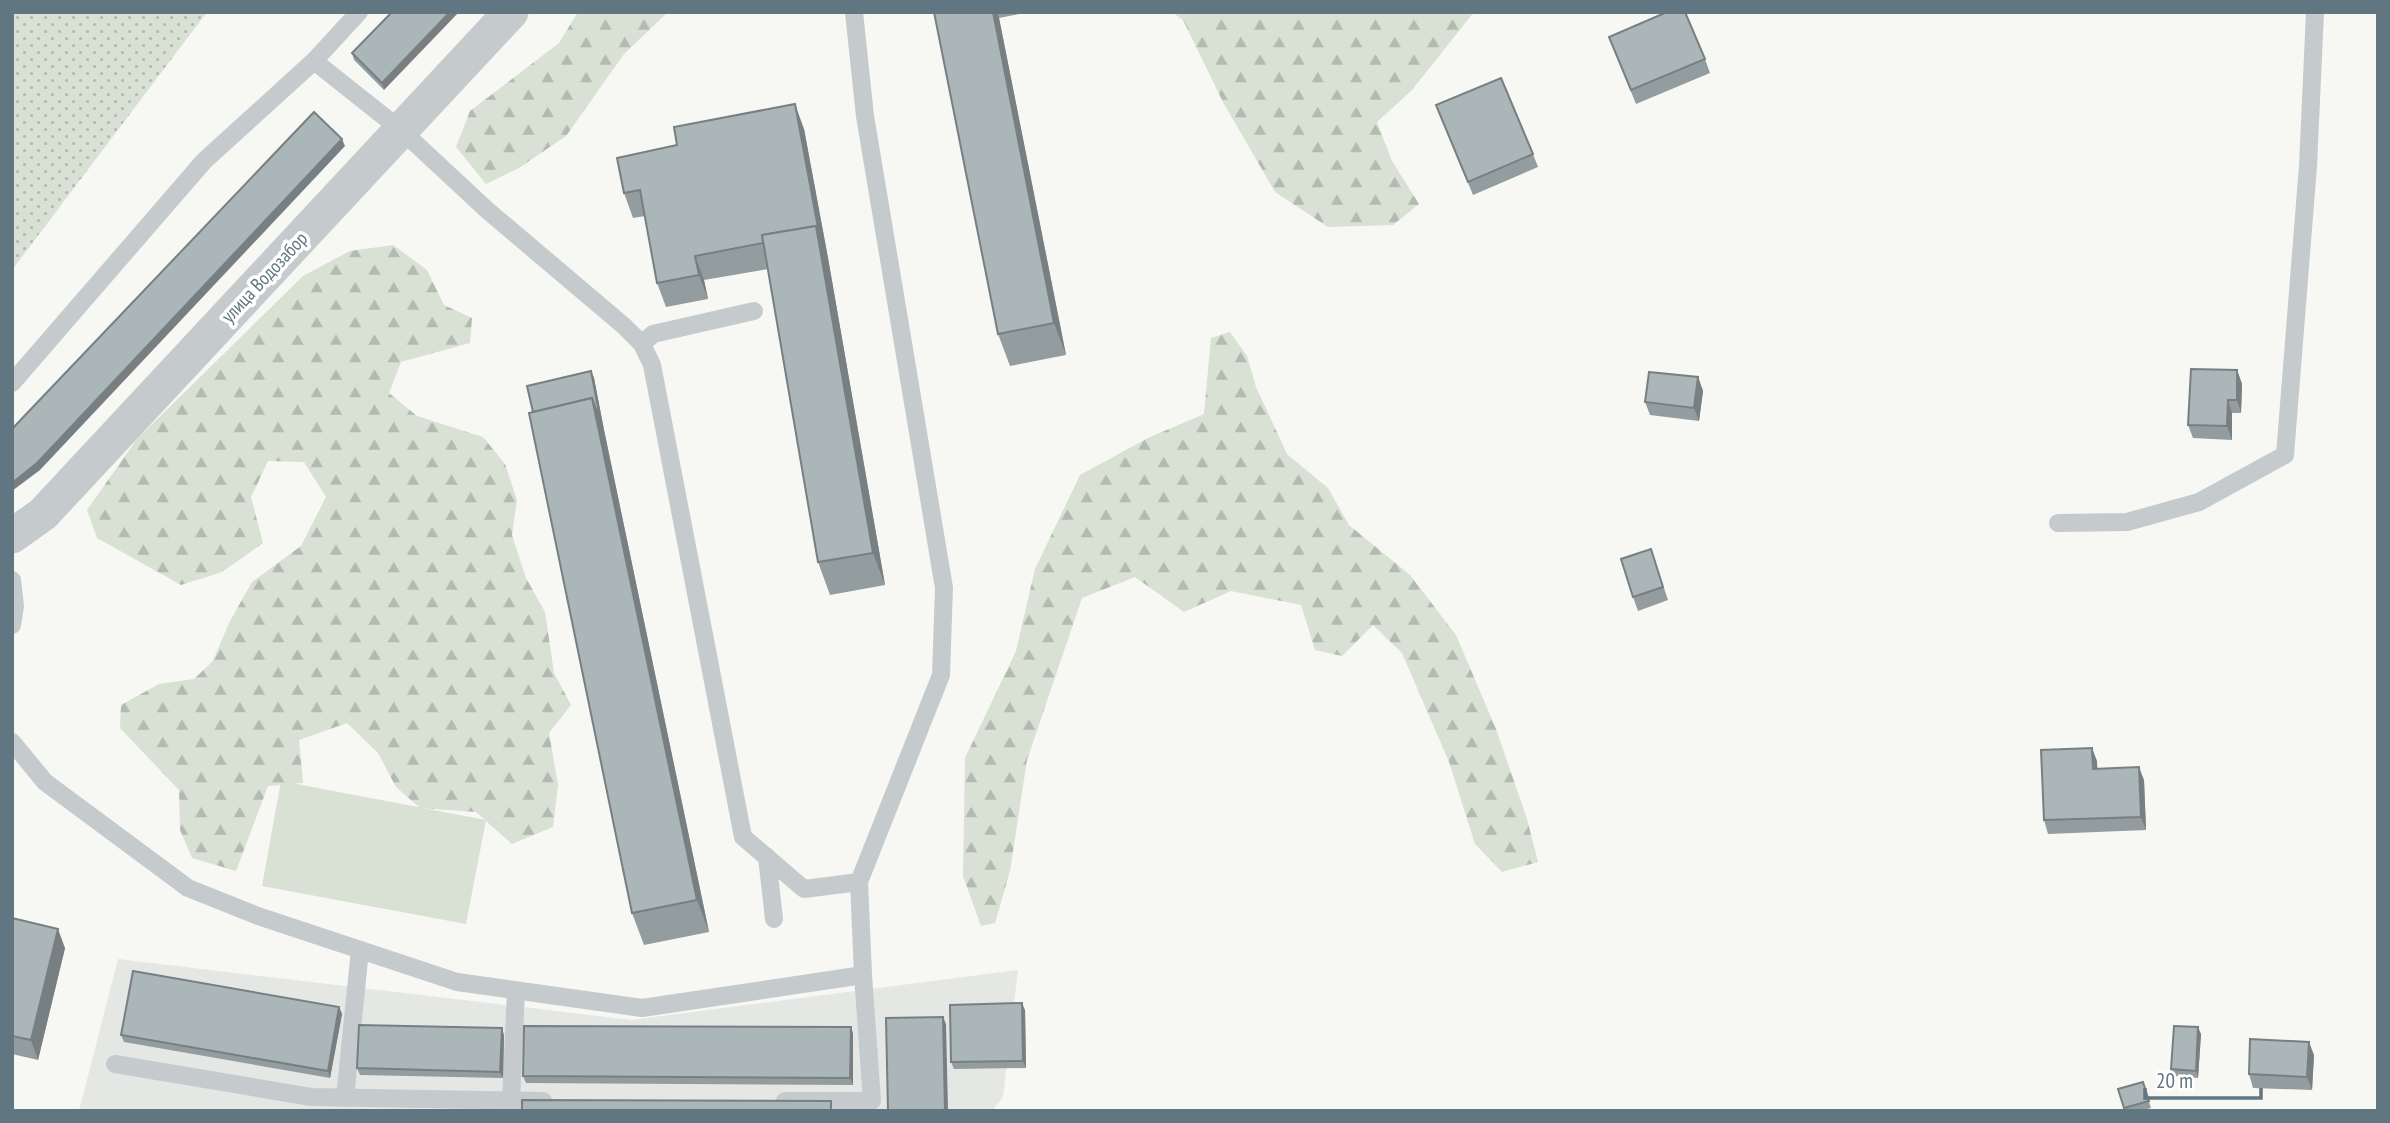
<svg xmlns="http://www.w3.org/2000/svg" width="2390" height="1123" font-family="'PT Sans Narrow',sans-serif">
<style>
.built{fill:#e5e7e5}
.grass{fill:#d9e0d4}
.forest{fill:url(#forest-firs)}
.park{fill:url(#park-dots)}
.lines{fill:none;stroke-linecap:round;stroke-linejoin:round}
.service{stroke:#c5cacc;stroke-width:18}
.minor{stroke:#c5cacc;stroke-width:35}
.wall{fill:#939d9f}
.shaded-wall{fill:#787f82}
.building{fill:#abb6b9;stroke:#787f82;stroke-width:2}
.labels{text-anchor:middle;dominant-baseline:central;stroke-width:7;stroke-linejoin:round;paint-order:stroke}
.street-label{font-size:19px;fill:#607781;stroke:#fff}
</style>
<defs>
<pattern id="forest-firs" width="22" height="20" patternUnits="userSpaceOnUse" patternTransform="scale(1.75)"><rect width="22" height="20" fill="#d9e0d4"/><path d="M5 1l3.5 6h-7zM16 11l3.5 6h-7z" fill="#b3bab1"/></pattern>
<pattern id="park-dots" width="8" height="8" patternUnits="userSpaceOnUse" patternTransform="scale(1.75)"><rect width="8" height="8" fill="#d9e0d4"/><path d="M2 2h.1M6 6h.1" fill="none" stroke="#b3bab1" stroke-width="1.8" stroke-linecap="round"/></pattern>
</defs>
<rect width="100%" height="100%" fill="#f7f7f4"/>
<path class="built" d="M118,959l513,61 387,-50 -15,127 -11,14h-913z"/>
<path class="grass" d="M281,781l205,39 -20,104 -204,-38z"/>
<g class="forest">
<path d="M578,12h90l-44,42 -58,82 -47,32 -33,16 -30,-37 14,-36 89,-68z"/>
<path d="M1172,12h302l-62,78 -35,32 15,39 27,43 -26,21 -65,2 -53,-35 -52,-90 -40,-82z"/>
<path d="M393,245l34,25 17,35 28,13 -2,25 -69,19 -12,31 28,23 66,21 22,27 12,36 -5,35 14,43 19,34 9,61 17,32 -22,28 9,52 -5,42 -41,17 -36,-32 -56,-4 -24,-21 -18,-34 -31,-30 -48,17 4,43 -35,3 -32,85 -44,-13 -12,-28 -1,-40 -59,-62 1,-23 38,-21 35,-5 19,-18 16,-38 23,-41 49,-36 25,-49 -22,-35 -36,-1 -17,36 12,46 -41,29 -41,13 -84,-47 -10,-28 50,-71 166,-163 47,-25z"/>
<path d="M1230,332l17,24 9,31 31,67 41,34 21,37 61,50 46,60 40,94 31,90 11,43 -36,10 -27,-28 -26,-82 -47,-109 -29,-28 -31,31 -27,-6 -14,-45 -70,-14 -47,21 -49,-35 -53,21 -55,162 -17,111 -15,52 -14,3 -18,-50 2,-118 51,-107 19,-82 45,-94 68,-37 56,-24 7,-76z"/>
</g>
<path class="park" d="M12,12h195l-195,258z"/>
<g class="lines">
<g class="service">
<path d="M314,61l87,69 86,80 137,116 18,18 10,21 91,472 61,52 55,-7 82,-207 3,-87 -79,-472 -11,-104"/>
<path d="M642,344l11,-10 101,-23"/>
<path d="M12,383l192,-222 110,-100 45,-49"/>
<path d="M2058,523l69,-1 72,-20 86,-47 23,-289 7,-154"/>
<path d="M12,580l3,26 -3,19"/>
<path d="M12,742l33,40 143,106 70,28 199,66 185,26 221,-33 -4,-93"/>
<path d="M767,857l7,62"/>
<path d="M115,1064l196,33 232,4"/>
<path d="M345,1098l15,-148"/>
<path d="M511,1101l5,-110"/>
<path d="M785,1101h87l-9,-126"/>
</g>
<path class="minor" d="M12,536l31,-22 468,-502"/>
</g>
<g class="wall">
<path d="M392,12l-8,78 -30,-30 -2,-7z"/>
<path d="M934,12h84l1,2 -20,4 67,337 -56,11 -12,-32z"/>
<path d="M1609,37l96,22 5,14 -74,31z"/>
<path d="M1436,105l97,49 5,13 -65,28z"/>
<path d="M804,129l24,129 57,327 -55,10 -12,-33 -50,-293 -64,11 4,19 -42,8 -9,-24 -12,-67 -12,2 -9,-25z"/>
<path d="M2237,370l5,14 -1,29h-9v27l-39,-2 -5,-13z"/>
<path d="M591,371l3,7 10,52 105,502 -65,13 -12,-32 -99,-501z"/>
<path d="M1698,377l5,14 -4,30 -49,-6 -5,-13z"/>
<path d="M1651,549l17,51 -30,11 -5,-14z"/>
<path d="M2097,761v8l47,11 2,50 -98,4 -4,-14z"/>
<path d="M12,918l53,30 -27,112 -26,-6z"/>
<path d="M339,1007l3,7 -12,64 -206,-36 -3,-7z"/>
<path d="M1025,1010l1,58 -72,1 -3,-7z"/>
<path d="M851,1027l2,7v51l-327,-2 -3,-7z"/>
<path d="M2201,1034l-3,44 -24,-2 -3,-7z"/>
<path d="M504,1035l-1,43 -143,-3 -3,-7z"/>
<path d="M2314,1055l-2,35 -59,-2 -4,-14z"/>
<path d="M2143,1082l8,26 -11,3h-15l-7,-22z"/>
</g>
<g class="shaded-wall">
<path d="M450,12h9l-75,78 -2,-7z"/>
<path d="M993,12h4l2,6 67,337 -12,-32z"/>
<path d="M795,104l9,25 24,129 57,327 -12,-32z"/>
<path d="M342,139l3,7 -305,324 -28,21v-8z"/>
<path d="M695,256l9,24 4,19 -9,-24z"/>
<path d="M2237,370l5,14 -1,29 -4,-13z"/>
<path d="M591,371l3,7 10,52 105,502 -12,-32 -105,-502z"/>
<path d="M1698,377l5,14 -4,30 -5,-13z"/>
<path d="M2228,400l4,13v27l-5,-14z"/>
<path d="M2092,748l5,13 1,21 -5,-13z"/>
<path d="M2139,767l5,13 2,50 -5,-13z"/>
<path d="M58,929l7,19 -27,112 -7,-20z"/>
<path d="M1022,1003l3,7 1,58 -3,-7z"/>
<path d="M339,1007l3,7 -12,64 -2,-7z"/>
<path d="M943,1017l3,7 2,87h-3z"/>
<path d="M851,1027l2,7v51l-3,-7z"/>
<path d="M2198,1027l3,7 -3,44 -2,-7z"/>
<path d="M502,1028l2,7 -1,43 -3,-6z"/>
<path d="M2309,1042l5,13 -2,35 -5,-13z"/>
</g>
<g class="building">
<path d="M392,12h58l-68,71 -30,-30z"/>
<path d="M934,12h59l61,311 -56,11z"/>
<path d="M1667,12h18l20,47 -74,31 -22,-53z"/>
<path d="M1501,78l32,76 -65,28 -32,-77z"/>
<path d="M795,104l24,129 -3,-7 -54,9 1,8 -68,13 4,19 -42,8 -17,-93 -16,3 -7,-35 60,-13 -3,-18z"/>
<path d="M314,112l28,27 -305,324 -25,20v-54z"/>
<path d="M816,226l57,327 -55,9 -56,-327z"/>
<path d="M2191,369l46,1v30h-9l-1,26 -39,-1z"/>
<path d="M591,371l10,52 -9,-25 -59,14 -6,-26z"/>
<path d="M1649,372l49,5 -4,31 -49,-6z"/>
<path d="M592,398l105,502 -65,13 -103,-500z"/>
<path d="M1651,549l12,38 -30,10 -12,-38z"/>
<path d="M2092,748l1,21 46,-2 2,50 -97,3 -3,-70z"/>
<path d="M12,918l46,11 -27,111 -19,-4z"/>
<path d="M133,971l206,36 -11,64 -207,-36z"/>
<path d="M1022,1003l1,58 -72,1 -1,-57z"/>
<path d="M943,1017l2,94h-57l-2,-93z"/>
<path d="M359,1025l143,3 -2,44 -143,-4z"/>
<path d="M524,1026l327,1 -1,51 -327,-2z"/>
<path d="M2174,1026l24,1 -2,44 -25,-2z"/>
<path d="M2250,1039l59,3 -2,35 -58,-3z"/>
<path d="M2143,1082l6,19 -25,7 -6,-19z"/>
<path d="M522,1100l309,1v10h-309z"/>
</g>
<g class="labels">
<g class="street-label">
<text transform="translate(264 277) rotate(-47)">улица Водозабор</text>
</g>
</g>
<rect width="2390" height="1123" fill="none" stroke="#607781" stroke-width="28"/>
<path d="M2145 1088v10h116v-10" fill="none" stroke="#607781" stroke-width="3.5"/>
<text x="2156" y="1088" font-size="21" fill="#607781" stroke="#ffffff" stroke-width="5" paint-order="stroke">20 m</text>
</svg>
